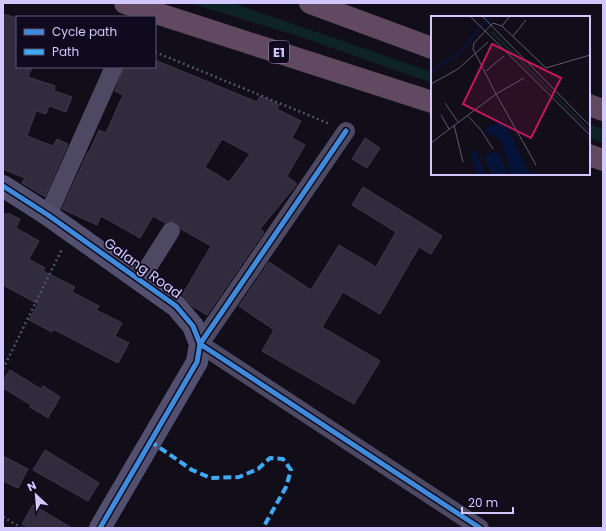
<svg xmlns="http://www.w3.org/2000/svg" width="606" height="531" font-family="Poppins,sans-serif">
<style>
.green{fill:#0e2326}
.building{fill:#302b3d;stroke:#3e384f;fill-rule:evenodd}
.lines{fill:none;stroke-linecap:round;stroke-linejoin:round}
.path{stroke:#485768;stroke-width:2.5;stroke-dasharray:2 3;stroke-linecap:butt}
.street{stroke:#4d4963;stroke-width:18}
.secondary{stroke:#534f6e;stroke-width:22}
.highway{stroke:#614961;stroke-width:22}
.quiet{stroke:#3fa9f5;stroke-width:4;stroke-dasharray:8 4;stroke-linecap:butt}
.cycleway-casing{stroke:#0f0a1e;stroke-width:8}
.cycleway{stroke:#408adc;stroke-width:5}
.labels{text-anchor:middle;dominant-baseline:central;stroke-width:3.5;stroke-linejoin:round;paint-order:stroke}
.shield{fill:#0f0a1e;stroke:#988ebc;stroke-width:1}
.shield-label{font-size:13px;font-weight:bold;fill:#d3c7ff}
.street-label{font-size:14px;fill:#d3c7ff;stroke:#0f0a1e}
.inset-river{fill:none;stroke:#061339;stroke-width:2}
.inset-road{fill:none;stroke:#5f5876;stroke-width:1}
.view{fill:#c2185b;fill-opacity:0.15;stroke:#c2185b;stroke-width:2}
.inset-edge{fill:none;stroke:#d3c7ff;stroke-width:2}
</style>
<rect width="100%" height="100%" fill="#110e1a"/>
<g class="green">
<path d="M190,3h42l200,69v11l-134,-47z"/>
<path d="M589,124l14,5v14l-14,-5z"/>
</g>
<g class="building">
<path d="M3,14l14,4v49h15l-4,10 27,9 -1,5 18,6 -6,15 -17,-6 -3,8 -10,-3 -9,25 26,10 4,-7 11,5 -23,53 -23,-14 3,-5 -22,-9z"/>
<path d="M155,60l102,42 3,-6 19,9 -2,4 24,12 -9,17 13,7 -18,31 10,8 -37,45 4,3 -57,83 -15,-9 -10,-11 29,-49 -30,-17 -5,-7 -5,-1 -6,2 -12,-7 -13,22 -39,-22 -4,9 -35,-16 26,-57h1l10,-22 7,3 17,-38 -8,-4 9,-24h31zM222,139l28,15 -21,28 -24,-15z"/>
<path d="M365,138l15,10 -13,20 -15,-9z"/>
<path d="M363,187l79,49 -11,18 -12,-7 -39,67 -37,-22 -21,35 58,34 -26,43 -92,-53 12,-21 -35,-24 30,-44 42,28 28,-45 37,22 20,-35 -44,-27z"/>
<path d="M3,213l4,2 1,-2 12,6 -4,9 23,13 -10,18 16,9 -2,3 32,16 -3,5 27,14 -3,4 26,13 -7,13 14,7 -11,20 -65,-34 -1,3 -23,-12 9,-16 -35,-19z"/>
<path d="M10,370l31,19 2,-3 17,11 -12,21 -18,-11 1,-2 -28,-17v-7z"/>
<path d="M45,450l54,33 -11,18 -55,-31z"/>
<path d="M3,456l25,13 -10,19 -15,-7z"/>
<path d="M33,505l39,23h-43l-7,-4z"/>
</g>
<g class="lines">
<g class="path">
<path d="M155,52l175,72"/>
<path d="M3,369l59,-120"/>
<path d="M3,517l19,11"/>
</g>
<g class="street">
<path d="M346,131l-146,213 280,184"/>
<path d="M48,215l66,-148"/>
<path d="M140,280l31,-49"/>
</g>
<path class="secondary" d="M3,186l45,29 128,91 17,20 7,18 -3,18 -97,166"/>
<g class="highway">
<path d="M125,3l307,99"/>
<path d="M310,3l122,45"/>
<path d="M589,105l14,5"/>
<path d="M589,155l14,5"/>
</g>
<path class="quiet" d="M150,441l42,29 19,8 28,-1 19,-8 12,-11 13,1 8,11 -5,17 -23,41"/>
<g class="cycleway-casing">
<g id="cycleway">
<path d="M346,131l-146,213 280,184"/>
<path d="M3,186l45,29 128,91 17,20 7,18 -3,18 -97,166"/>
</g>
</g>
<use href="#cycleway" class="cycleway"/>
</g>
<g class="labels">
<rect class="shield" x="269" y="41" width="20" height="22" rx="3"/>
<g class="shield-label">
<text x="279" y="52">E1</text>
</g>
<g class="street-label">
<text transform="translate(143 268) rotate(36)">Galang Road</text>
</g>
</g>
<g transform="translate(431 16)">
<rect width="159" height="159" fill="#110e1a"/>
<path d="M61,14l96,98 2,4 -99,-99z" fill="#0e2326"/>
<path d="M68,106l9,6 20,42 5,5h-21l-11,-34 -8,-7 -5,1 -3,-7zM39,135h5l11,24h-9zM64,135l3,1 11,23h-17l-8,-19z" fill="#061339"/>
<path class="inset-river" d="M0,56l29,-20 29,-36"/>
<path class="inset-road" d="M39,0l120,119M51,0l108,110M71,10l8,-10M82,20l13,-16M55,55l18,-15M93,62l-28,16 40,71M0,68l27,-15 30,-27M14,87l13,19M10,99l8,14M36,99l14,15 12,19M23,109l9,37M0,127l65,-49 -23,-45 1,-6 19,-20 9,3 44,42 44,-13"/>
<path class="view" d="M61,28l69,34 -30,60 -68,-34z"/>
<rect width="159" height="159" class="inset-edge"/>
</g>
<rect width="606" height="531" fill="none" stroke="#d3c7ff" stroke-width="8"/>
<rect x="16" y="16" width="140" height="52" fill="#0f0a1e" stroke="#5d5678"/>
<rect x="24" y="29" width="20" height="6" fill="#408adc" stroke="#5d5678"/>
<text x="52" y="36" font-size="12" fill="#d3c7ff">Cycle path</text>
<rect x="24" y="49" width="20" height="6" fill="#3fa9f5" stroke="#5d5678"/>
<text x="52" y="56" font-size="12" fill="#d3c7ff">Path</text>
<g transform="translate(36 495) rotate(334)" stroke="#0f0a1e" stroke-width="3" paint-order="stroke">
<path d="M0-3L7 15L0 10L-7 15Z" fill="#d3c7ff"/>
<text y="-6" font-size="11" font-weight="bold" text-anchor="middle" fill="#d3c7ff">N</text>
</g>
<path d="M462 507v6h51v-6" fill="none" stroke="#d3c7ff" stroke-width="2"/>
<text x="468" y="507" font-size="12" fill="#d3c7ff" stroke="#0f0a1e" stroke-width="3" paint-order="stroke">20 m</text>
</svg>
